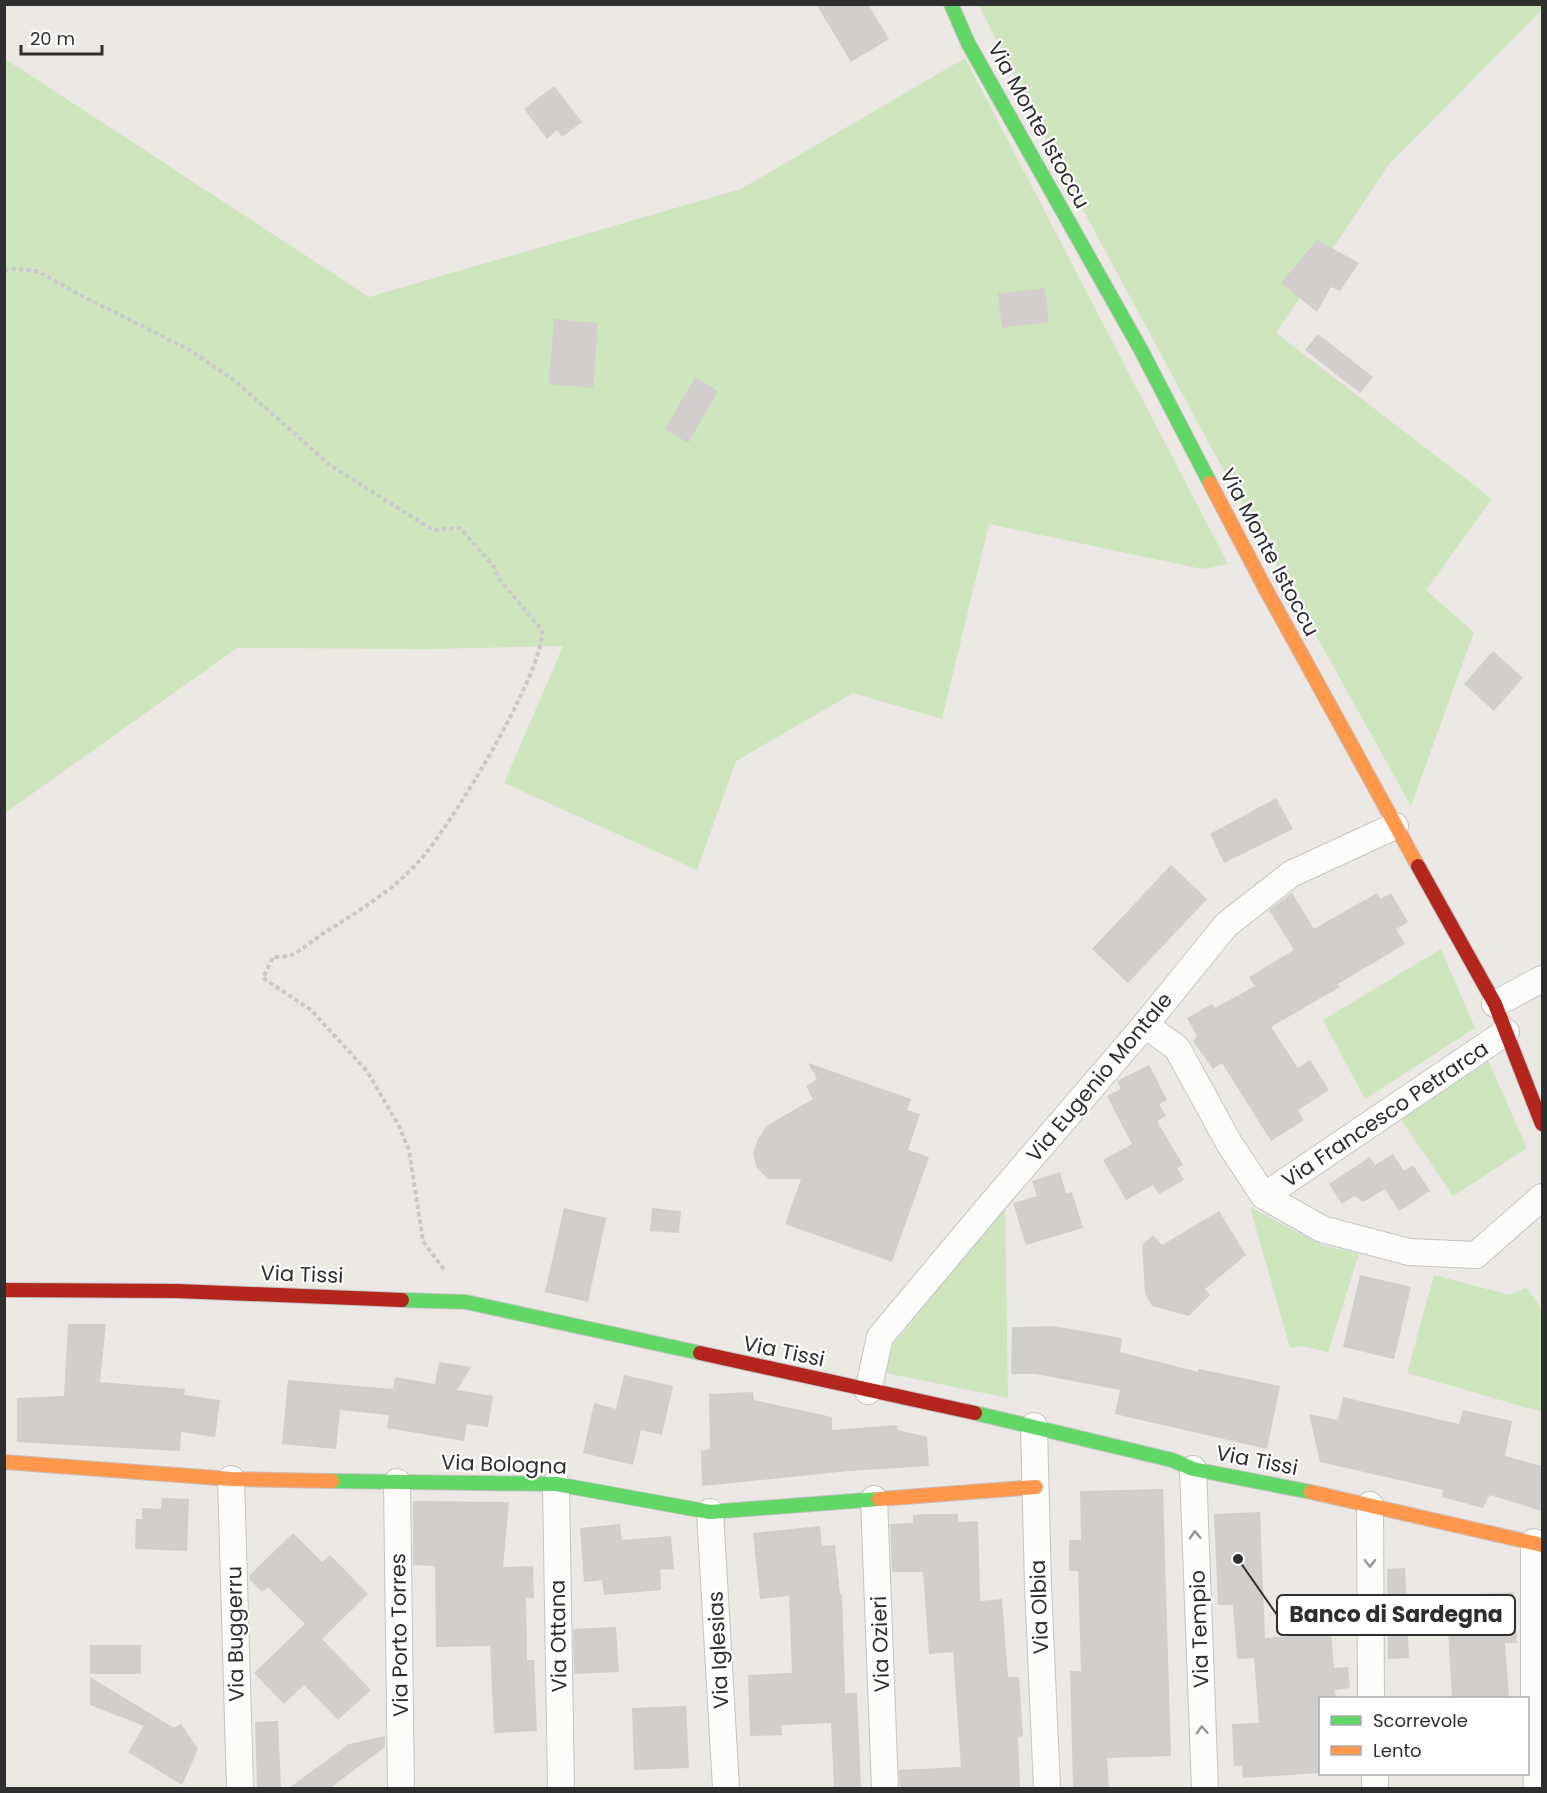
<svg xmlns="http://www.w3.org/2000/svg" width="1547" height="1793" font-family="Poppins,sans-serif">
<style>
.green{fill:#cee6be}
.building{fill:#d1cecb}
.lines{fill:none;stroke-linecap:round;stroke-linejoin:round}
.street-casing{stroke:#c5c4c5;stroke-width:28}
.fast-casing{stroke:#c5c4c5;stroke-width:16}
.slow-casing{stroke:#c5c4c5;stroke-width:16}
.jam-casing{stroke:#c5c4c5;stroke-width:16}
.path{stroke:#c9c9c8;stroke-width:4;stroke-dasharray:4.5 3;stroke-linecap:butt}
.street{stroke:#fcfcfb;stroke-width:26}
.fast{stroke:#63d668;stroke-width:14}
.slow{stroke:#ff974d;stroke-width:14}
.jam{stroke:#b3261e;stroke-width:14}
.oneway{stroke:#959594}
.labels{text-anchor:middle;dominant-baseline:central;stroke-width:4.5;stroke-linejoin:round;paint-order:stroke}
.street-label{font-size:21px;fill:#2e2e2e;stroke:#fff}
.leader{fill:none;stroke:#2e2e2e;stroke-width:2}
.callout-dot{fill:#2e2e2e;stroke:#fff;stroke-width:2}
.callout{fill:#fff;stroke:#2e2e2e;stroke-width:2}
.callout-label{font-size:22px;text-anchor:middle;font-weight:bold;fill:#2e2e2e}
</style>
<rect width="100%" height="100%" fill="#ece8e4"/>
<g class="green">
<path d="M979,5h563v5l-152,153 -114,170 216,166 -66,91 48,42 -63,174 -199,-357 -165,-306z"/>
<path d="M4,58l365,239 372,-108 224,-131 263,506 -26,5 -213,-45 -47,195 -89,-26 -117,68 -39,109 -193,-87 59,-137 -134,3 -192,-1 -232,165z"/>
<path d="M1441,949l34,79 -110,71 -42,-79z"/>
<path d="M1487,1058l40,90 -74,48 -52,-76z"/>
<path d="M1005,1207l3,191 -122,-25 7,-29z"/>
<path d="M1250,1207l72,38 37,9 -31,98 -27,-6 -11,2z"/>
<path d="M1434,1275l76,20 16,-7 16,21v103l-135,-39z"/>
</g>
<g class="building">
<path d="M816,4h52l21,35 -38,23z"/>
<path d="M554,86l28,36 -20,15 -5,-7 -10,9 -23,-30z"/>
<path d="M1317,240l42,23 -19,28 -9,-4 -14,25 -36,-29z"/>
<path d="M1045,288l4,34 -47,6 -4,-34z"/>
<path d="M554,319l44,4 -5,65 -44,-4z"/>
<path d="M1318,334l55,43 -13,16 -55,-43z"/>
<path d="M695,377l23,14 -30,52 -23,-14z"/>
<path d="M1493,651l30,27 -29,33 -30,-27z"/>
<path d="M1276,798l17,31 -69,34 -14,-29z"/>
<path d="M1171,865l36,34 -79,84 -36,-34z"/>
<path d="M1292,893l22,36 63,-36 4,6 10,-6 17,29 -12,7 9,15 -67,40 2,3 -69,40 27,41 12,-8 19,30 -31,20 6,10 -33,21 -49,-78 -9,6 -20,-28 4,-5 -10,-18 25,-14 3,4 40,-22 -6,-9 45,-27 -25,-40z"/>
<path d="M808,1063l103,36 -4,11 13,4 -12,36 21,7 -37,105 -107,-38 16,-45h-33l-11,-11 -4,-14 5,-15 8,-13 47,-27 -7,-13 11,-7z"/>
<path d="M1149,1065l18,35 -8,4 7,12 -9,5 26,44 -6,3 7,12 -25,14 -6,-9 -27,15 -23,-40 29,-16 -25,-48 14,-7 -4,-8z"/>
<path d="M1393,1154l11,17 9,-6 17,26 -31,20 -14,-22 -22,13 -8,-6 -13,8 -13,-20 41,-27 5,8z"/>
<path d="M1060,1172l6,22 6,-2 11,36 -57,17 -13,-42 24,-7 -5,-15z"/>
<path d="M564,1208l42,10 -18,84 -43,-10z"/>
<path d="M652,1208l29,3 -2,22 -29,-2z"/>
<path d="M1219,1211l27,44 -41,34 5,6 -21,21 -37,-10 -7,-13 -3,-48 11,-10 9,10z"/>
<path d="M1360,1275l51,12 -17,72 -51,-12z"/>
<path d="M68,1324h38l-6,58 85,7 -1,6 36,5 -5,37 -34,-5 -1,19 -163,-9v-44l47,-2z"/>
<path d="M1053,1326l69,12 -2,14 78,20 1,-3 81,17 -13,63 -152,-35 5,-24 -84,-16h-25l1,-47z"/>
<path d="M439,1362l32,5 -14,23 36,6 -5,31 -21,-3 -3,17 -77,-13 2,-13 -49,-5 -4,39 -54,-5 6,-64 105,9 2,-12 40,7z"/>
<path d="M624,1375l49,11 -11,49 -21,-5 -8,35 -50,-12 11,-50 22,6z"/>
<path d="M753,1392l1,8 78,17v13l65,-5 1,5 29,7 2,29 -80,5 -147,15 -1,-35 9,-2 -1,-55z"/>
<path d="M1343,1397l116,27 4,-14 49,11 -7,35 37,10v45l-52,-16 -7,13 -41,-11 1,-7 -123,-28 -11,-48 29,6z"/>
<path d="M1163,1489l8,267 -64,2 2,30h-36l-3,-117h11l-3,-100h-9v-31h12l-1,-49z"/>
<path d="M162,1498l27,1 -2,52 -52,-2 1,-30h6v-11l19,1z"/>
<path d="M413,1501l96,1 -6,65 30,-1 1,32h-8l1,62h7l3,71 -43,2 -4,-87 -54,1 -1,-81 -22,-1z"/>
<path d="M1260,1512l5,126 66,-5 3,35 14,-1 2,21 -15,2 1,8h-16v75l-77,5 -1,-12h-8l-2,-42 27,-1 -5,-65 -17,1 -4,-54h-15l-4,-91z"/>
<path d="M923,1514h35v8l20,-1 2,80 22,-2 6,78h11l4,59 -5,1 2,51h-120l-1,-18 62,-3 -8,-115 -24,2 -6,-82h-31l-2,-48 23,-1v-8z"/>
<path d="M620,1524l2,16 49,-4 3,33 -14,1 1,20 -57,5 -2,-15 -18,2 -4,-54z"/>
<path d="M820,1526l2,20 13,-1 5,49h2l3,99h12l4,95h-27l-3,-65 -50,2 1,10 -32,1 -2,-61 44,-2 -3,-77 -29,3 -7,-66z"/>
<path d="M293,1533l29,29 8,-7 38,39 -46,45 49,51 -33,30 -34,-35 -20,19 -30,-31 51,-49 -37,-37 -6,5 -13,-13v-3z"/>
<path d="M1405,1568l4,90 -21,1 -1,-90z"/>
<path d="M1514,1592l3,51h-12l4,55h-57l-6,-102z"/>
<path d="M616,1627l3,45 -45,2 -1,-45z"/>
<rect x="90" y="1645" width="51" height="29"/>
<path d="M90,1677l84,51 7,-4 17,25 -16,36 -54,-33 16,-26 -54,-21z"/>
<path d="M686,1706l3,62 -55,2 -2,-62z"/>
<path d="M278,1721l3,67h-24l-2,-66z"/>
<path d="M385,1736v11l-55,41h-41l60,-44z"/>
</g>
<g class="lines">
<g class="street-casing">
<g id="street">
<path d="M1495,1004l47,-25"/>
<path d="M1145,1025l32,23 52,95 35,53 58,33 87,23 67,3 66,-58"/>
<path d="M1264,1196l242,-164"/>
<path d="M868,1391l12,-54 113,-135 152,-177 81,-100 65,-51 104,-48"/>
<path d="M1034,1426l4,160 9,202"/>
<path d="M1193,1469l12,319"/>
<path d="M231,1479l9,309"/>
<path d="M397,1482l4,306"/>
<path d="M556,1484l5,304"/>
<path d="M874,1499l11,289"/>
<path d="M1370,1505l1,193"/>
<path d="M710,1512l16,276"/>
<path d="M1534,1542v173l3,73"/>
<path d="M1375,1774v14"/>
</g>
</g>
<g class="fast-casing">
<g id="fast">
<path d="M951,4l17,39 173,307 69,133"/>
<path d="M402,1300l64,2 234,51"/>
<path d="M975,1413l197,47 21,9 118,23"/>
<path d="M332,1481l224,3 154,28 169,-13"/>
</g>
</g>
<g class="slow-casing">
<g id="slow">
<path d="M1210,483l54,103 154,280"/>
<path d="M4,1462l227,17 101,2"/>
<path d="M1311,1492l231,53"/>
<path d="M879,1499l157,-12"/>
</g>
</g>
<g class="jam-casing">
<g id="jam">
<path d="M1418,866l77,138 47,120"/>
<path d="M4,1290l173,1 225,9"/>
<path d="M700,1353l275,60"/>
</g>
</g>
<path class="path" d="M4,270l10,-1 23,2 43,24 108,54 46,31 97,86 102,64 27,-2 35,40 4,11 43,51c3,41 -92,198 -123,231 -27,31 -64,52 -98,74 -9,6 -20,16 -30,20 -5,2 -13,2 -18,2l-10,21 48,32 56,61 32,55 10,24 14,91 22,30"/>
<use href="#street" class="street"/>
<use href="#fast" class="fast"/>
<use href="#slow" class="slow"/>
<use href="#jam" class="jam"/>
</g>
<defs><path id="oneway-chevron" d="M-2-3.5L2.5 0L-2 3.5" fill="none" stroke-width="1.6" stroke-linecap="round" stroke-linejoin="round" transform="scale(1.5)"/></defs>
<g class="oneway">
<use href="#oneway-chevron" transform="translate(1195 1535) rotate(-92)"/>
<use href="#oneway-chevron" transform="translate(1370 1563) rotate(90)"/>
<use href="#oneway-chevron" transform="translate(1202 1730) rotate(-92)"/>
</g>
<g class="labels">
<g class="street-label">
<text transform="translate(1039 125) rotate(61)">Via Monte Istoccu</text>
<text transform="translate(1270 552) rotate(62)">Via Monte Istoccu</text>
<text transform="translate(1099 1077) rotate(-50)">Via Eugenio Montale</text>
<text transform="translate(1385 1114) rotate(-34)">Via Francesco Petrarca</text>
<text transform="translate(302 1274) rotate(2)">Via Tissi</text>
<text transform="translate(784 1351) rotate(12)">Via Tissi</text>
<text transform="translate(1257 1460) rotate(11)">Via Tissi</text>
<text transform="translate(504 1464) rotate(2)">Via Bologna</text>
<text transform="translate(1039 1607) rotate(-92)">Via Olbia</text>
<text transform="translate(1199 1629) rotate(-92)">Via Tempio</text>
<text transform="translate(235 1634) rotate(-91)">Via Buggerru</text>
<text transform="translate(399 1635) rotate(-91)">Via Porto Torres</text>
<text transform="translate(558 1636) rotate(-91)">Via Ottana</text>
<text transform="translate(880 1644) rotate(-92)">Via Ozieri</text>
<text transform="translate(718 1650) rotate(-93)">Via Iglesias</text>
</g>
</g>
<path class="leader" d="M1238 1559L1277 1615"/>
<circle class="callout-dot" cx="1238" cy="1559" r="6"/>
<rect class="callout" x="1277" y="1595" width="238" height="40" rx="6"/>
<g class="callout-label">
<text x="1396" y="1622">Banco di Sardegna</text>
</g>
<rect width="1547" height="1793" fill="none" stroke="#2e2e2e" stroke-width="12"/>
<rect x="1319" y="1697" width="210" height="78" fill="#ffffff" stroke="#ababab" stroke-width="1.5"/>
<rect x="1331" y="1716" width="30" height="9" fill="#63d668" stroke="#ababab" stroke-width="1.5"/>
<text x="1373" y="1727" font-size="18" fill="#2e2e2e">Scorrevole</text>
<rect x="1331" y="1746" width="30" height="9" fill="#ff974d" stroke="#ababab" stroke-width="1.5"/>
<text x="1373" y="1757" font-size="18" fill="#2e2e2e">Lento</text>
<path d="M21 45v9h81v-9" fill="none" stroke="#2e2e2e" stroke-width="3"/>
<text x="30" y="45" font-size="18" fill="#2e2e2e" stroke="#ffffff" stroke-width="4.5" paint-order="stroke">20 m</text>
</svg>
